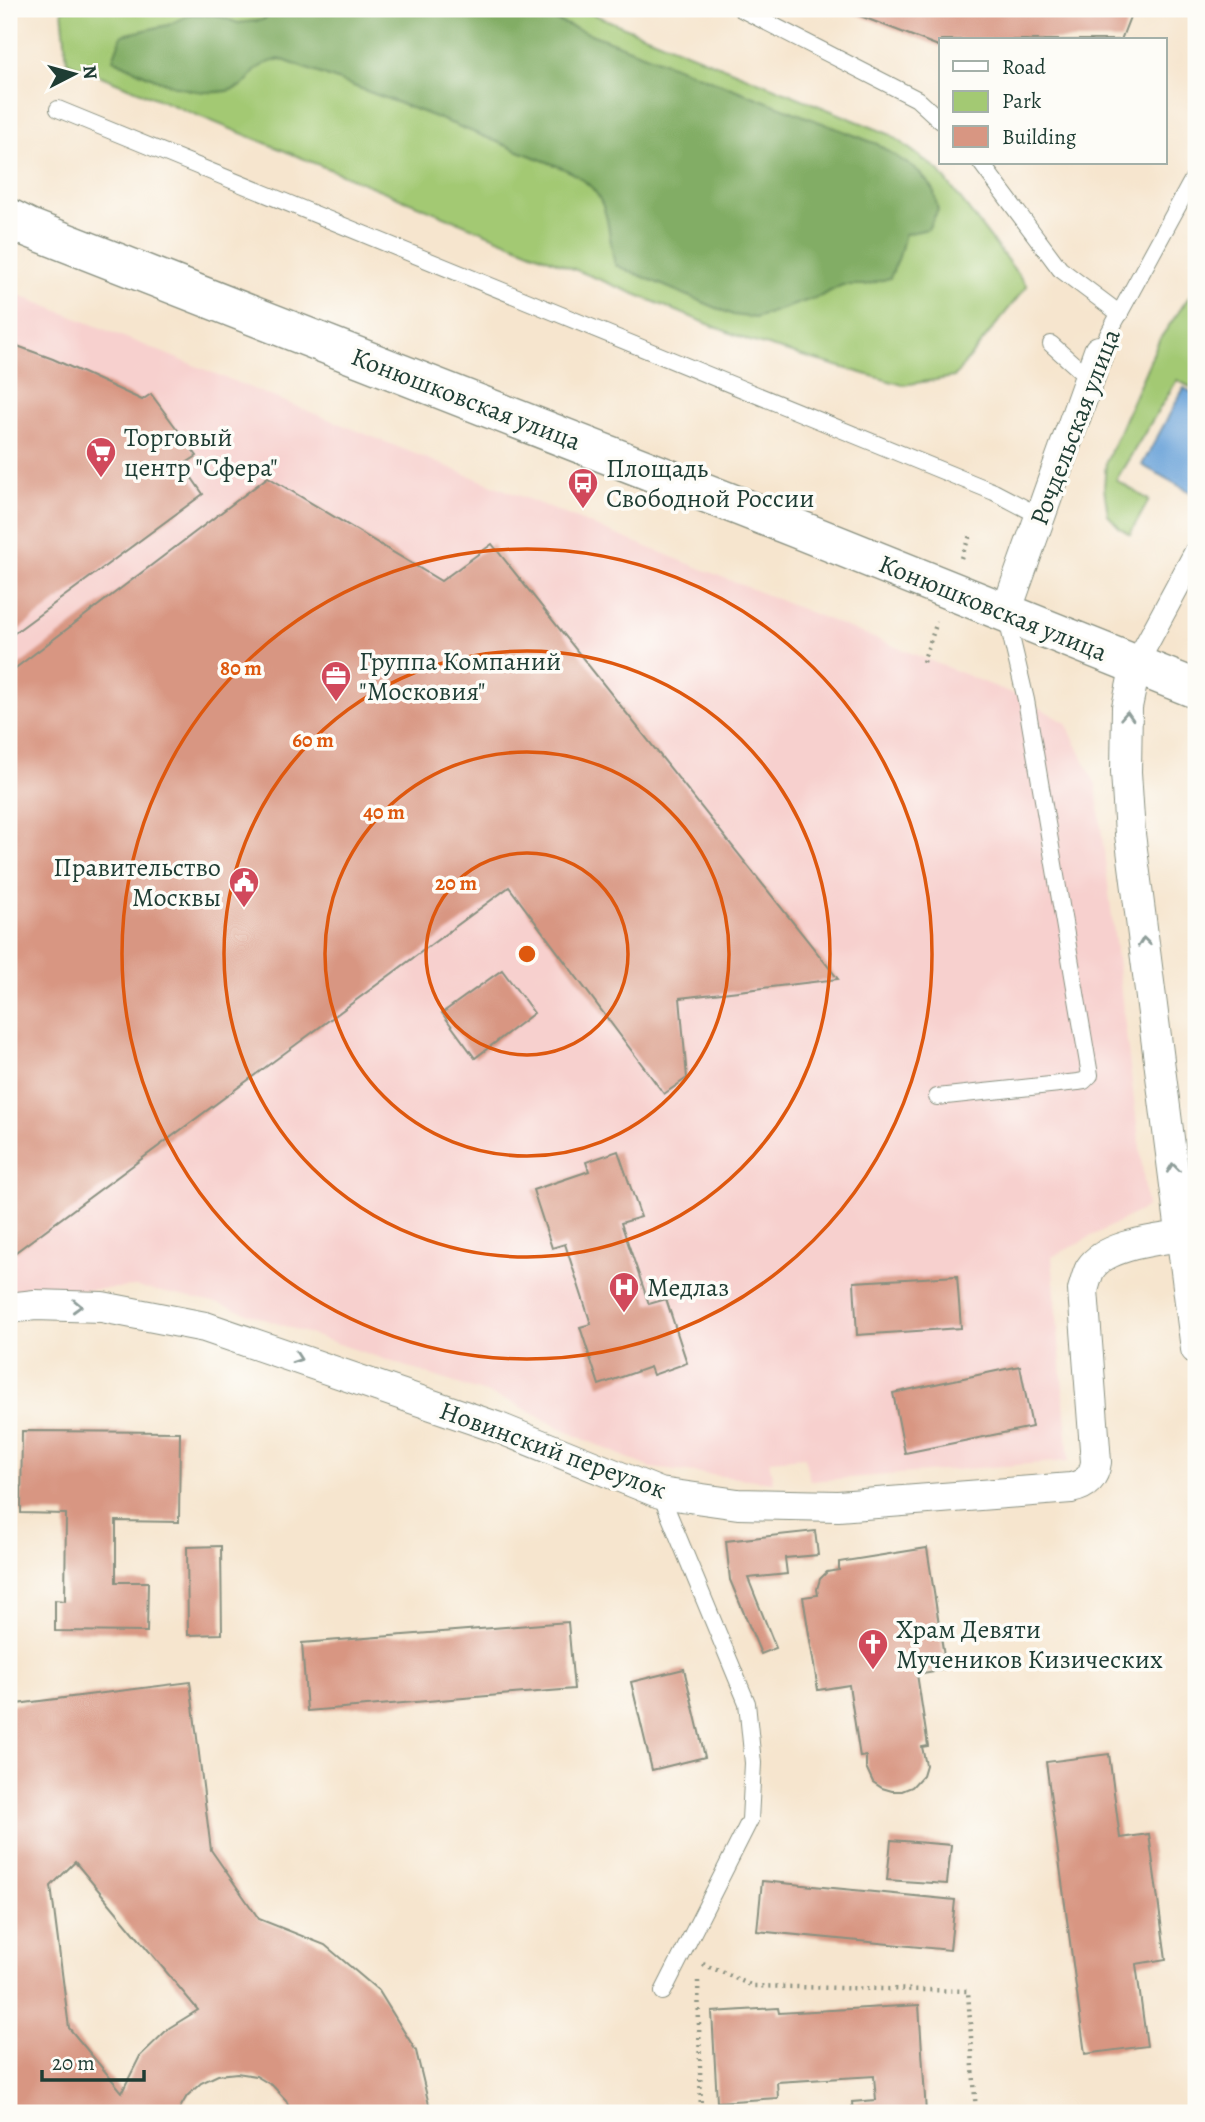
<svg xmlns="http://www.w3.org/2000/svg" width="1205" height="2122" font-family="Alegreya,serif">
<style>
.built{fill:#f7d0ce}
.green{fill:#a3c973;stroke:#618354;stroke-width:2}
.forest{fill:#82ad65;stroke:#50754c;stroke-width:2}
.water{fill:#6aa3d9;stroke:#447086;stroke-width:2}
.building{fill:#d89682;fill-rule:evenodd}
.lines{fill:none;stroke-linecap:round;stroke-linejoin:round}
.service-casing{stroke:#8a9181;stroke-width:18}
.pedestrian-casing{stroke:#8a9181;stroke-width:25}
.minor-casing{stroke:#8a9181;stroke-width:32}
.secondary-casing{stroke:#8a9181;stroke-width:41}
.path{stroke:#8a9181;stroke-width:4.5;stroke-dasharray:2 5;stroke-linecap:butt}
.service{stroke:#fff;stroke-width:16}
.pedestrian{stroke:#fff;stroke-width:23}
.minor{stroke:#fff;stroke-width:30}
.secondary{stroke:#fff;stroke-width:38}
.oneway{stroke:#8f9e9a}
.ring{fill:none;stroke:#de580e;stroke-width:3.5}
.labels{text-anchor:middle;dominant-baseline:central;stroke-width:7;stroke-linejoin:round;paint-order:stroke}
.street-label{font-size:26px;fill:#1f3d34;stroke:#fdfcf7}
.poi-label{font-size:26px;fill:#1f3d34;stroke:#fdfcf7;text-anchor:start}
.centre{fill:#de580e;stroke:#fdfcf7;stroke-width:3.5}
.ring-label{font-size:21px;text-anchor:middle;font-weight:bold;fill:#de580e;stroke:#fdfcf7;stroke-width:7;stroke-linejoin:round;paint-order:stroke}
</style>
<rect width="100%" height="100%" fill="#fdfcf7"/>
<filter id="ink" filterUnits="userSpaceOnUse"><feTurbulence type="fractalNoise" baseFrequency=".0143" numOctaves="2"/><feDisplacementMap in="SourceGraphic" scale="14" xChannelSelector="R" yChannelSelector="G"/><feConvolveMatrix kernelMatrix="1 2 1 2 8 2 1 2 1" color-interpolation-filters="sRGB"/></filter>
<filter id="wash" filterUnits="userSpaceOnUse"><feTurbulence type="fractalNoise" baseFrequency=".00686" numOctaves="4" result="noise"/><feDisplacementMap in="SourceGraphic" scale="28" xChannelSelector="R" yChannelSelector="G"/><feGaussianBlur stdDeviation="1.57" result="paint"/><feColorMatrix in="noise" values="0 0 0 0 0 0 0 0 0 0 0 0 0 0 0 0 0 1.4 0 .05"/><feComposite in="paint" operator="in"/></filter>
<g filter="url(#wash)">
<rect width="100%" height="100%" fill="#f6e5ce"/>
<path class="built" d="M9,291l1012,406 45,26 30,62 51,422 -95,50 17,204 -259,20 -5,-24 -36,3 4,22 -122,-14 -77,-33 -65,-34 -290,-97 -82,-17 -128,7z"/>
<g class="green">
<path d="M62,9h518l311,126 48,36 88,115 -73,91 -51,8 -153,-44 -683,-279z"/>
<path d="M1196,287v103l-19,-10 -61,100 33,20 -19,34 -10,-6 -12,-13 -4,-27 2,-26 53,-122z"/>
</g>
<path class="forest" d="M282,9h244l351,135 40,26 16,18 5,22 -10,19 -23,5 -6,23 -9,21 -24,7h-24l-21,11 -66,22 -22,-3 -118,-50c-6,-24 -5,-52 -19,-72 -17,-23 -51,-31 -75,-41 -79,-34 -160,-63 -241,-93 -6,2 -15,4 -20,8 -8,5 -11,15 -19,19 -38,19 -93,-9 -128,-27l9,-24 46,-10 23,-11 25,1 22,8 24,-3z"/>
<path class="water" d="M1184,388l12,7v100l-54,-30z"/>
<g id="blocks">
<g class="building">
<path d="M842,9h291l-12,31h-180v7z"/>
<path d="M9,343l44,16 89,41 9,-6 46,62 -14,9 20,29 -194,143z"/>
<path d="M268,477l173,104 51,-37 346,435 -158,19 7,80 -23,16 -155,-207 -500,370v-584z"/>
<path d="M502,970l32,43 -59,45 -33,-45z"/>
<path d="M618,1151l23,66 -20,6 28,81 17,-5 21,64 -34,12 -3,-8 -51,18 -19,-58 11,-3 -26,-80 -13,4 -19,-58 56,-19 -3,-9z"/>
<path d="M957,1276l4,52 -104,7 -3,-53z"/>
<path d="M1020,1366l12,61 -127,26 -12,-60z"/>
<path d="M22,1431l158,1 -1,90 -63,-1v61h32l-1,50 -92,-1v-31l10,1 1,-87 -45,-1z"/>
<path d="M815,1531l3,24 -33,3 2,16 -39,4 28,70 -15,6 -31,-74 -4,-39z"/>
<path d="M221,1546l1,88 -34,1 -1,-88z"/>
<path d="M927,1548l19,121 -29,5 11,72 -6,1 4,18 -3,10 -11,12 -10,4h-10l-10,-3 -9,-6 -7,-15v-11l-6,1 -11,-72 -31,5 -15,-93 15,-2 -1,-6 3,-10 7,-7 12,-2v-8z"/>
<path d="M568,1622l6,67 -267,22 -5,-68z"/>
<path d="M684,1669l21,88 -53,13 -21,-88z"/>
<path d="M190,1682l21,168 48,69 66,26 54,46 37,60 15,62h-139l-6,-13 -13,-14 -17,-10 -19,-3 -19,2 -17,8 -14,13 -10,17h-168v-408zM75,1862l123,148 -29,18 -29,28 -18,36 -53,-64 -18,-142z"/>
<path d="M1109,1754l11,84 29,-4 17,125 -30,5 11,82 -62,8 -39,-292z"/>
<path d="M891,1840l60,5 -4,39 -60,-4z"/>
<path d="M762,1881l193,19 -5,50 -193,-19z"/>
<path d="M919,2005l7,108h-73l-1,-11 24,-2 -2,-24 -97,6 1,16 -61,4 -5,-90 66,-4 1,5z"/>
</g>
</g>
</g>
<g filter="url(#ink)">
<use href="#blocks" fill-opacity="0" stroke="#8a9181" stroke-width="2"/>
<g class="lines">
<g class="service-casing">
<g id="service">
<path d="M741,9l176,90 24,22"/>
<path d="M58,109l936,383 46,24"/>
<path d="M981,163l79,106 60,45"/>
<path d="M1051,344l39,35"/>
<path d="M1099,351l97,-178"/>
<path d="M937,1097l141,-15 6,-1 6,-6 -64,-375 -20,-85"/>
<path d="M660,1493l87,210 6,60 -3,57 -87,172"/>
</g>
</g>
<g class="pedestrian-casing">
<path id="pedestrian" d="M1136,664l60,-112"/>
</g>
<g class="minor-casing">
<g id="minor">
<path d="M1006,612l93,-261"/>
<path d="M1136,664l-9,43 -1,65 4,62 66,515"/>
<path d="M9,1308l26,-3 67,2 103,20 294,101 161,65 78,11 100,2 233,-18c15,-3 23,-11 25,-26l-13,-172c2,-6 4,-15 7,-21 15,-24 66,-29 92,-33"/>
</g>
</g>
<g class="secondary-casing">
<path id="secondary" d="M9,218l20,10 766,300 401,161"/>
</g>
<g class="path">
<path d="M961,558l10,-25"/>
<path d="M923,662l14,-40"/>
<path d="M703,1964l50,22 215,5 8,122"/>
<path d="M698,1981l3,132"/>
</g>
<use href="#service" class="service"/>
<use href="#pedestrian" class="pedestrian"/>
<use href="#minor" class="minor"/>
<use href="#secondary" class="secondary"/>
</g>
<defs><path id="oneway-chevron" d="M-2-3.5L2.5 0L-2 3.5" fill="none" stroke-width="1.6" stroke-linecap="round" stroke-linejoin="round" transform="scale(1.75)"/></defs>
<g class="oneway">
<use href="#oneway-chevron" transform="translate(1127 716) rotate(-87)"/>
<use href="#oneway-chevron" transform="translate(1144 942) rotate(-97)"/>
<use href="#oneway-chevron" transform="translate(1173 1168) rotate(-97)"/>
<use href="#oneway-chevron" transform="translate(77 1306) rotate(2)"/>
<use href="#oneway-chevron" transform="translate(297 1358) rotate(19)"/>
</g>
</g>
<g class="ring">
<circle cx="527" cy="954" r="101"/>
<circle cx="527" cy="954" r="202"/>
<circle cx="527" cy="954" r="303"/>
<circle cx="527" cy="954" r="405"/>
</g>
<defs>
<g id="supermarket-pin" transform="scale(1.575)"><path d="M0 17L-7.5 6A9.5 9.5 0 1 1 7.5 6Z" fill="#d1495b" stroke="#fdfcf7"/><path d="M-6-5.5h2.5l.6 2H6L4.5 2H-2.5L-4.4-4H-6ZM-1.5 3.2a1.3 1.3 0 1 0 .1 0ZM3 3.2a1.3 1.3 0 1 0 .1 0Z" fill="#fff"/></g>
<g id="bus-pin" transform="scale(1.575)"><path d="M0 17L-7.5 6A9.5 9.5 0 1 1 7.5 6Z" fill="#d1495b" stroke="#fdfcf7"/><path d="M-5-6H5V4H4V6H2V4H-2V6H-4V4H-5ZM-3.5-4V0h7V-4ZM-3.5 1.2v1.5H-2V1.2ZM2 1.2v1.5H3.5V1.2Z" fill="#fff"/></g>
<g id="office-pin" transform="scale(1.575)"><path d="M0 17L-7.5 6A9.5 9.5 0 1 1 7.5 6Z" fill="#d1495b" stroke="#fdfcf7"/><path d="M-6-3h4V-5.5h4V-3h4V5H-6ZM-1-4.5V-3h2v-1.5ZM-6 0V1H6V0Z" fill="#fff"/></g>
<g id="civic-pin" transform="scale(1.575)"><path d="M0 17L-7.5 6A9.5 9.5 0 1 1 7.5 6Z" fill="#d1495b" stroke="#fdfcf7"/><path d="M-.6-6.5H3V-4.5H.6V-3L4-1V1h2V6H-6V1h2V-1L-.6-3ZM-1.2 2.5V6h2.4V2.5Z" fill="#fff"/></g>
<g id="hospital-pin" transform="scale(1.575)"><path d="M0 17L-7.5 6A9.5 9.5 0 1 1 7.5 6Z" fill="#d1495b" stroke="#fdfcf7"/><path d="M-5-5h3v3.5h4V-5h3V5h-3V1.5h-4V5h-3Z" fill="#fff"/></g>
<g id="church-pin" transform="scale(1.575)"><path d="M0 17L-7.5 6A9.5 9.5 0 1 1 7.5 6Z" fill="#d1495b" stroke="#fdfcf7"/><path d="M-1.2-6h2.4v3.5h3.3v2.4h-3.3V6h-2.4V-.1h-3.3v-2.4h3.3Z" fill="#fff"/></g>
</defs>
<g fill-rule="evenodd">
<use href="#supermarket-pin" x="101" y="452"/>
<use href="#bus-pin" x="583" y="483"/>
<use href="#office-pin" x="336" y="676"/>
<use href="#civic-pin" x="244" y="882"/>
<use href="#hospital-pin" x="624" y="1287"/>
<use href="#church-pin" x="873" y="1644"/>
</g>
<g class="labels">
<g class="street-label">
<text transform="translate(466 399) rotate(21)">Конюшковская улица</text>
<text transform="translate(1075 427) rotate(-69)">Рочдельская улица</text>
<text transform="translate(993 608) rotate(22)">Конюшковская улица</text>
<text transform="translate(553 1450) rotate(20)">Новинский переулок</text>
</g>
<g class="poi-label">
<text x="124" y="437">Торговый<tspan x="124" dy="30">центр "Сфера"</tspan></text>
<text x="606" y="468">Площадь<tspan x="606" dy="30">Свободной России</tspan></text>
<text x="359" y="661">Группа Компаний<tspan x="359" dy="30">"Московия"</tspan></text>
<text x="221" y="867" text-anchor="end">Правительство<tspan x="221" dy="30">Москвы</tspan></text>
<text x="647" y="1287">Медлаз</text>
<text x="896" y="1629">Храм Девяти<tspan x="896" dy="30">Мучеников Кизических</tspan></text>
</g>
</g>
<circle cx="527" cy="954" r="10" class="centre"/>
<g class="ring-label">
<text x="241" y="675">80 m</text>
<text x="313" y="747">60 m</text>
<text x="384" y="819">40 m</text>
<text x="456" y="890">20 m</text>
</g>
<rect width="1205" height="2122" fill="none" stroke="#fdfcf7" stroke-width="35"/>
<rect x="939" y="38" width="228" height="126" fill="#fdfcf7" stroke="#a4b0a9" stroke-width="2"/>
<rect x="953" y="61" width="35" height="10" fill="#ffffff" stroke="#a4b0a9" stroke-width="2"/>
<text x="1002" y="74" font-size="21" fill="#1f3d34">Road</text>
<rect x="953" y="91" width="35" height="21" fill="#a3c973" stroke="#a4b0a9" stroke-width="2"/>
<text x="1002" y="108" font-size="21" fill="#1f3d34">Park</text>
<rect x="953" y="126" width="35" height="21" fill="#d89682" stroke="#a4b0a9" stroke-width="2"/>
<text x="1002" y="144" font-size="21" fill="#1f3d34">Building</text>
<g transform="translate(74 74) rotate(84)" stroke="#fdfcf7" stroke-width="5" paint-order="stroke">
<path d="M0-5L12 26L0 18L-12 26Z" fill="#1f3d34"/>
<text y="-10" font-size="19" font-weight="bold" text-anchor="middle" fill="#1f3d34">N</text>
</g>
<path d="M42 2070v10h102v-10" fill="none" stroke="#1f3d34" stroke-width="3.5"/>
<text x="52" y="2070" font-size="21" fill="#1f3d34" stroke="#fdfcf7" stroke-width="5" paint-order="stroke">20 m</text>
</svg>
